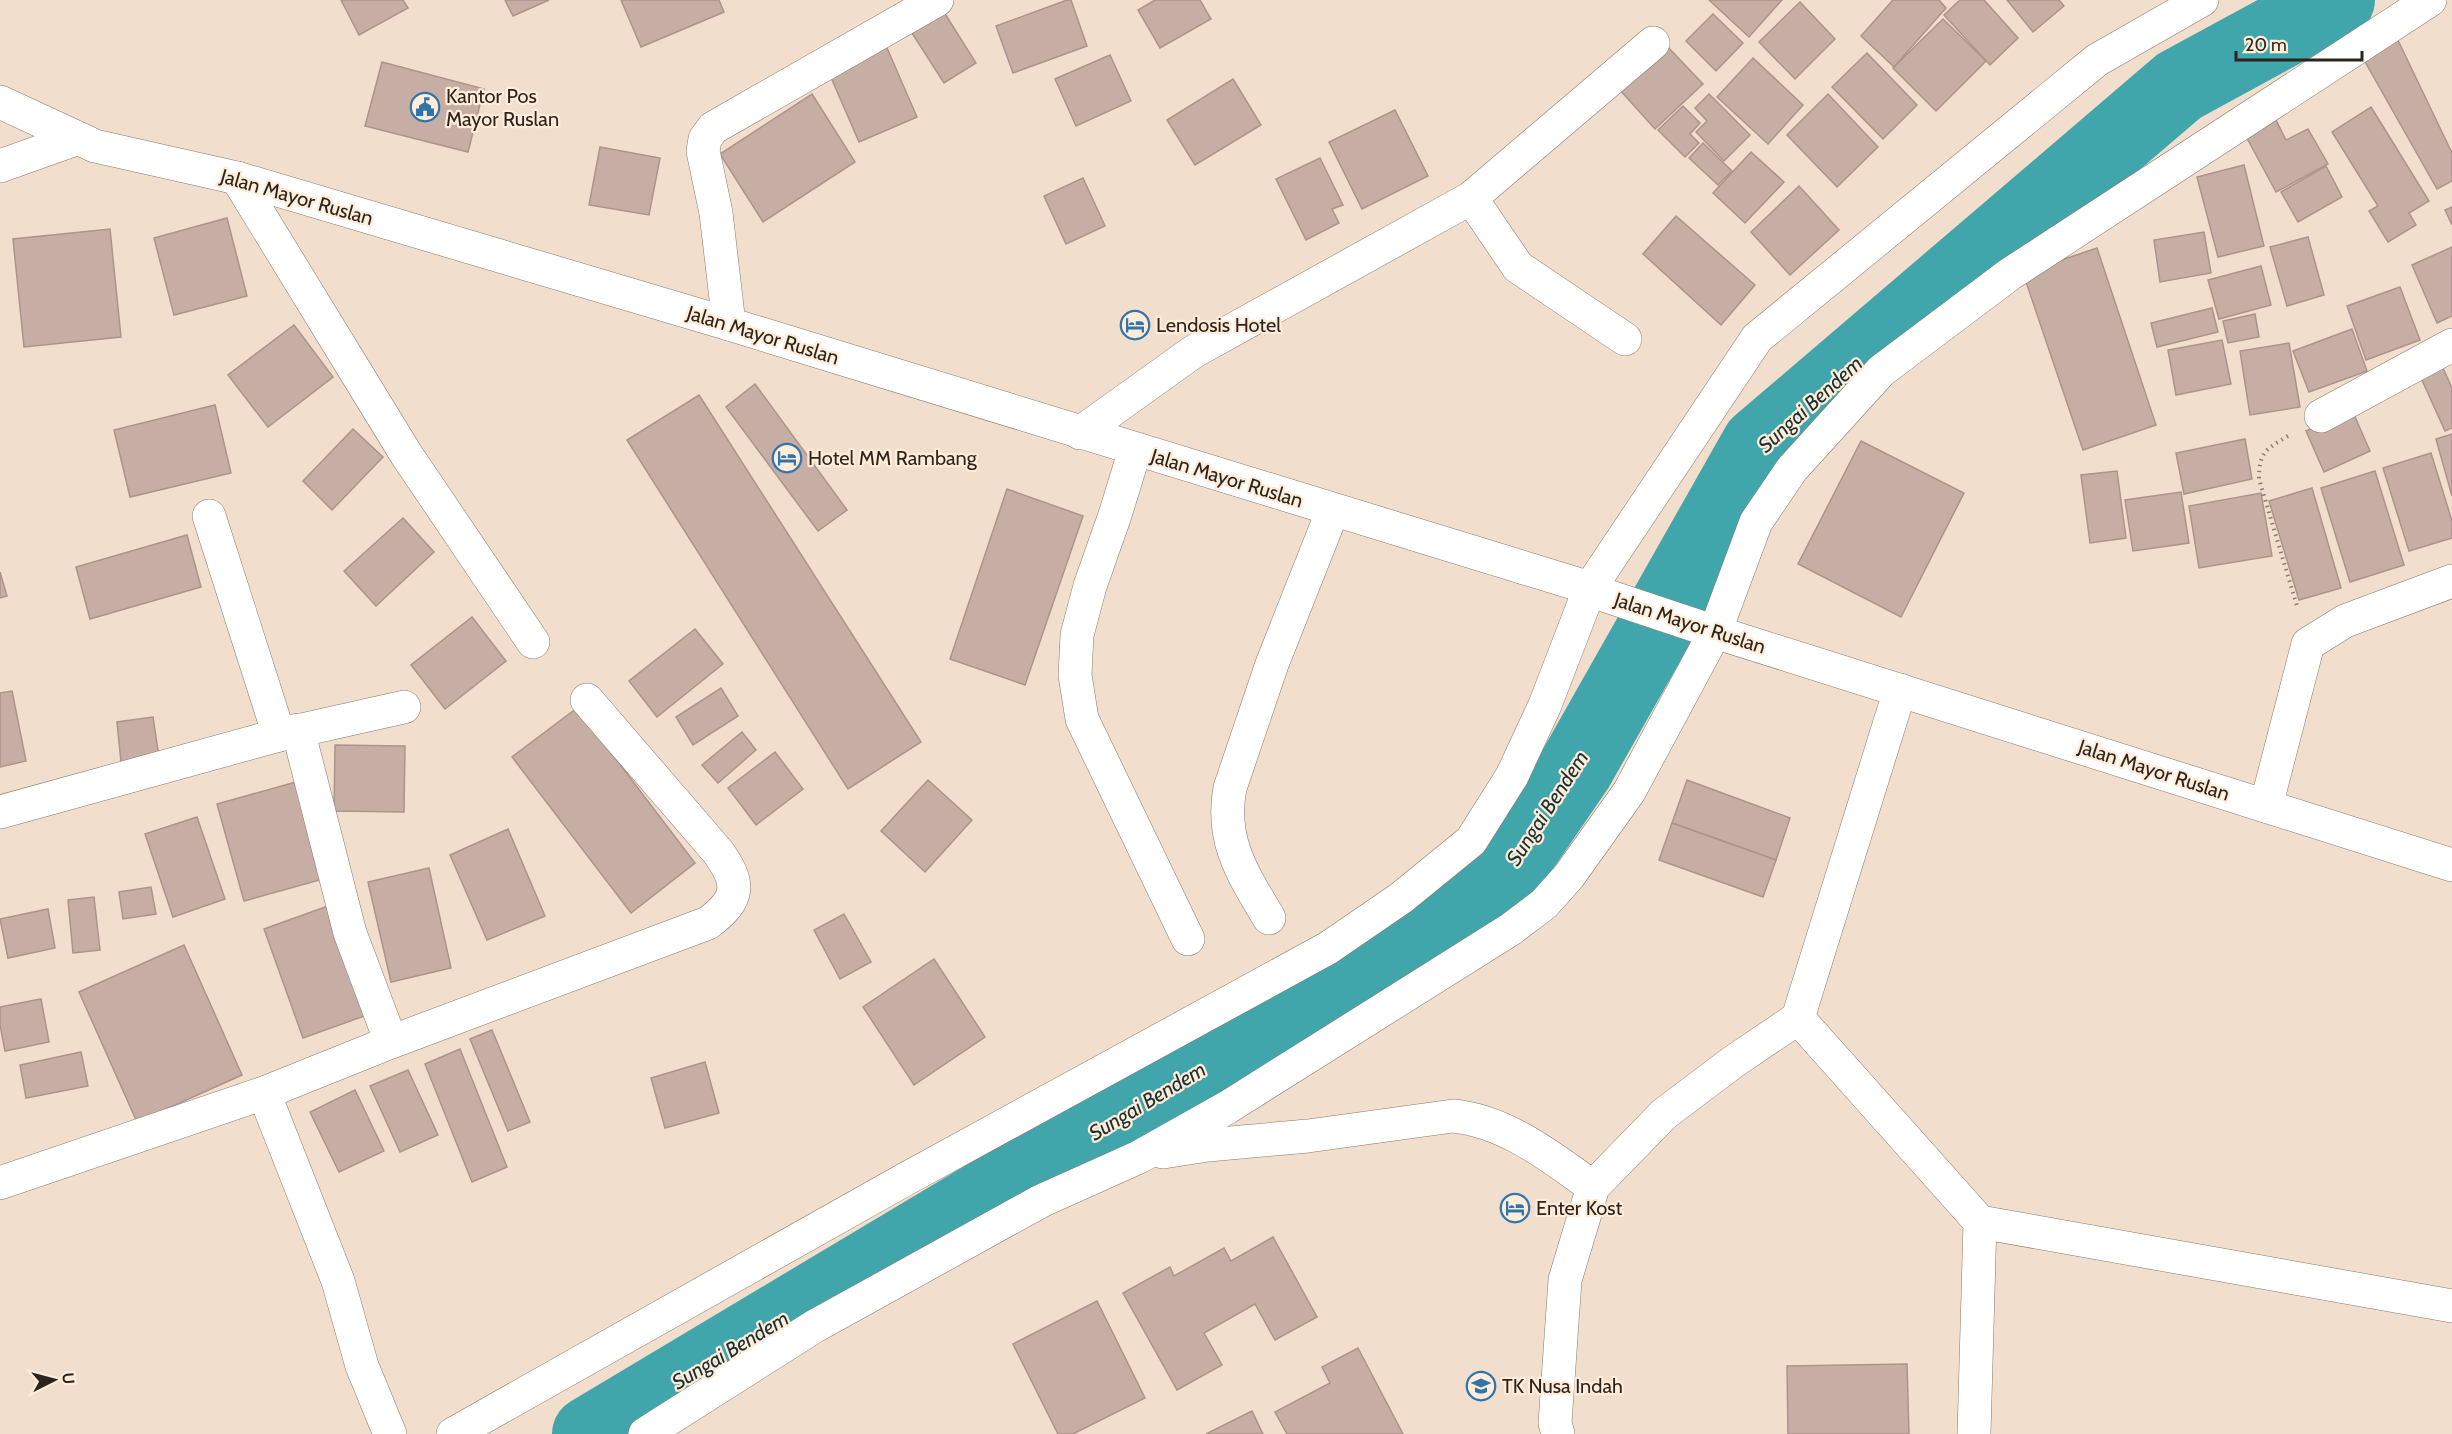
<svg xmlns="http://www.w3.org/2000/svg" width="2452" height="1434" font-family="Cabin,sans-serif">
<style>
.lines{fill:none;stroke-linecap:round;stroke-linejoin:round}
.river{stroke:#41a6ac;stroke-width:76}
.building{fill:#c7aea5;stroke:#ac938b;stroke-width:1.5}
.minor-casing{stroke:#8a7969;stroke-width:34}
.path{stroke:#8a7c70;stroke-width:4;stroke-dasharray:1.5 4.5;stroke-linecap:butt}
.minor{stroke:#fff;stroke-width:33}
.labels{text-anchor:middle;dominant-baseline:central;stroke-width:4.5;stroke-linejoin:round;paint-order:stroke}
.poi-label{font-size:20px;fill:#2c251e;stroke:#ffecd9;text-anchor:start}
.street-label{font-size:20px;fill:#2c251e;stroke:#ffecd9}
.water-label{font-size:21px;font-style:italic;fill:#1a3133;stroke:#ffecd9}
</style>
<rect width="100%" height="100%" fill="#f2decc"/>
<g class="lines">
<path class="river" d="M590,1434l897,-536 89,-130 183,-323 420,-359 158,-86"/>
</g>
<g class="building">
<path d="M341,0h62l5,8 -49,27z"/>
<path d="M505,0h44l-36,16z"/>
<path d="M621,0h98l5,12 -83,35z"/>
<path d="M1067,0h4l16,46 -74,27 -17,-47z"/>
<path d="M1155,0h45l11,19 -51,29 -22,-38z"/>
<path d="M1709,0h73l-33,37z"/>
<path d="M1893,0h46l7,8 -52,59 -33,-31z"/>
<path d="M1960,0h24l34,38 -28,27 -46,-50z"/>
<path d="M2007,0h52l5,6 -31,26z"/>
<path d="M1800,2l35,37 -40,40 -36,-37z"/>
<path d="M942,9l34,54 -32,20 -34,-53z"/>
<path d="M1713,14l30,29 -27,28 -30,-30z"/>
<path d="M1943,19l43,42 -50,50 -43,-43z"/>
<path d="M2395,34l57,119v28l-15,8 -78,-138z"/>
<path d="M884,41l33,76 -58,25 -33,-76z"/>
<path d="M1666,45l37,39 -48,45 -36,-40z"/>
<path d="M1867,53l50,52 -34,34 -51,-52z"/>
<path d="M1110,55l21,46 -55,25 -21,-47z"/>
<path d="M1753,58l50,47 -35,39 -51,-47z"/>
<path d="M382,62l102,27 -16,63 -103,-26z"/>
<path d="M1233,79l28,46 -66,40 -28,-45z"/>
<path d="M812,94l43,68 -92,60 -43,-68z"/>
<path d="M1709,94l41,41 -26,26 -28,-29 11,-11 -12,-13z"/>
<path d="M1828,94l50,53 -41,40 -50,-52z"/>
<path d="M1683,106l17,17 -10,11 9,9 -14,14 -27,-27z"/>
<path d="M2371,107l58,94 -20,12 7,12 -28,17 -19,-31 9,-5 -46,-74z"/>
<path d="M1395,110l33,66 -66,33 -33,-67z"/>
<path d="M2271,110l15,30 22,-11 20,35 -52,28 -35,-65z"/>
<path d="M1703,143l29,28 -14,14 -29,-27z"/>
<path d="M600,147l60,11 -11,57 -60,-10z"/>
<path d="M1751,152l33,30 -39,41 -32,-30z"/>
<path d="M1320,158l23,47 -11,4 7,14 -33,17 -30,-61z"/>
<path d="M2244,165l20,81 -46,11 -21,-80z"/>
<path d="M2326,166l16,31 -44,25 -17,-30z"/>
<path d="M1083,178l22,48 -39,18 -22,-48z"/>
<path d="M1799,186l40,44 -49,45 -39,-43z"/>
<path d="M2452,207v18l-7,-15z"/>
<path d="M1676,216l79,69 -34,40 -78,-71z"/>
<path d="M227,218l20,78 -73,19 -20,-77z"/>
<path d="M110,229l11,108 -97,10 -11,-108z"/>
<path d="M2204,232l7,41 -51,9 -6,-42z"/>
<path d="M2308,237l16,58 -37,11 -17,-59z"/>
<path d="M2452,247v69l-15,7 -25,-58z"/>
<path d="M2097,248l59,177 -73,25 -60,-177z"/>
<path d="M2261,266l10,39 -52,14 -11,-39z"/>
<path d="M2400,287l20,53 -54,20 -19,-54z"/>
<path d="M2212,308l6,24 -61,15 -6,-24z"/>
<path d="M2255,314l4,23 -31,6 -5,-22z"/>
<path d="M294,325l39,52 -65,50 -40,-52z"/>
<path d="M2352,329l15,42 -58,21 -16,-41z"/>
<path d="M2222,340l9,44 -55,11 -8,-45z"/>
<path d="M2289,343l11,64 -50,8 -10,-64z"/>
<path d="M2439,359l13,29v40l-7,3 -28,-62z"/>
<path d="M755,384l92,126 -29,21 -92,-124z"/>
<path d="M699,395l222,347 -73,47 -221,-349z"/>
<path d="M215,405l16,68 -101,24 -16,-67z"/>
<path d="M2352,410l18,41 -46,21 -18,-41z"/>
<path d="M353,429l30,28 -51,53 -29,-29z"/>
<path d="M2452,434v62l-16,-57z"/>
<path d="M2245,439l7,40 -68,15 -8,-41z"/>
<path d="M1861,441l103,52 -63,124 -103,-53z"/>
<path d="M2431,453l21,68v17l-43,13 -26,-83z"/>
<path d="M2117,471l9,67 -36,5 -9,-68z"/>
<path d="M2375,471l29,94 -54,17 -29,-94z"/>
<path d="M2312,488l29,100 -42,12 -30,-99z"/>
<path d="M1007,489l76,27 -58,169 -75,-26z"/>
<path d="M2181,492l8,51 -56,8 -8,-51z"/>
<path d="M2261,493l11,63 -73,12 -10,-62z"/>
<path d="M403,518l31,34 -58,54 -32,-35z"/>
<path d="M187,535l14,52 -111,32 -14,-52z"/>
<path d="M0,572l7,24 -7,2z"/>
<path d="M472,617l34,44 -61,48 -34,-44z"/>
<path d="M695,629l28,35 -66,53 -28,-36z"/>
<path d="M721,688l17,28 -45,29 -17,-28z"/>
<path d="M12,691l14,70 -26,6v-74z"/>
<path d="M577,708l118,155 -64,50 -119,-156z"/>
<path d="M153,717l6,40 -38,5 -4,-40z"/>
<path d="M742,732l14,18 -38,33 -16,-18z"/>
<path d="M335,745l70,1 -1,66 -70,-1z"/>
<path d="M775,752l28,37 -47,36 -28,-37z"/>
<path d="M928,780l44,40 -47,52 -44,-41z"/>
<path d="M1687,780l103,38 -14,42 -104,-37z"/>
<path d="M296,782l27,97 -79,22 -27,-97z"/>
<path d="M197,817l28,82 -52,18 -28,-83z"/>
<path d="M1672,823l104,37 -13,37 -104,-37z"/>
<path d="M508,829l37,87 -58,24 -37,-85z"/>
<path d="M429,868l22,100 -60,14 -23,-100z"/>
<path d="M151,887l5,27 -33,5 -4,-27z"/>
<path d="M94,897l6,53 -27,3 -5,-53z"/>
<path d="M328,906l39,109 -64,23 -39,-109z"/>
<path d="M48,909l7,39 -47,10 -8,-39z"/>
<path d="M844,914l27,48 -31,17 -26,-49z"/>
<path d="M184,945l58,130 -105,47 -58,-130z"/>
<path d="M934,959l51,78 -71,48 -51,-78z"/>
<path d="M41,999l8,43 -44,9 -5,-26v-18z"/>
<path d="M492,1030l38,92 -22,9 -38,-92z"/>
<path d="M460,1049l47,118 -35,15 -47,-118z"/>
<path d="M81,1052l7,34 -62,12 -6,-33z"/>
<path d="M705,1062l14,51 -54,15 -14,-50z"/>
<path d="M408,1070l30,65 -38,17 -30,-66z"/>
<path d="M355,1090l29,61 -45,21 -29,-60z"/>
<path d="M1273,1237l44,80 -42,23 -20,-36 -51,29 18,32 -45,25 -54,-97 47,-26 4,9 50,-28 7,13z"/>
<path d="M1097,1301l48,97 -72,36h-15l-45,-90z"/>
<path d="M1358,1348l45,86h-116l-12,-22 55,-29 -8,-16z"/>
<path d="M1907,1364l2,70h-121l-1,-68z"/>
<path d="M1252,1411l11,23h-57z"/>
</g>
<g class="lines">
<g class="minor-casing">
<g id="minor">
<path d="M0,102l95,44 142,32 492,146 861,264 8,5 117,39 737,233"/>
<path d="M0,166l76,-27"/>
<path d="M237,178l169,276 127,188"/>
<path d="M1471,198l47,69 107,72"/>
<path d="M729,324l-13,-111 -13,-62 2,-12 8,-11 224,-128"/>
<path d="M2321,416l131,-71"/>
<path d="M1080,433l113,-81 278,-154 182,-155"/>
<path d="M1135,450l-20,65 -25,71 -13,49 -2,40 7,44 106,220"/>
<path d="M209,516l70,219 125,-28"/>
<path d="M298,730l52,203 41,109"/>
<path d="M2266,806l42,-162 37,-23 107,-40"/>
<path d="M0,812l279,-77"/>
<path d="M1269,918c-26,-44 -49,-77 -39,-130l42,-124 61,-154"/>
<path d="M1798,1018l182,204 -6,212"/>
<path d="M264,1093l74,188 24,85 28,68"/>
<path d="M1163,1152l45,-7 100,-9 145,-20c53,5 98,41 140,71"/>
<path d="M0,1183l264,-90 127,-51 317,-119c32,-24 33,-39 10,-71l-131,-152"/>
<path d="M1980,1222l472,84"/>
<path d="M453,1434l449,-253 426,-233 73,-50 70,-57 41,-65 33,-71 45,-117 167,-250 340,-278 105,-60"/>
<path d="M645,1434l170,-108 226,-125 98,-44 89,-50 283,-178 33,-25 25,-28 60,-84 86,-160 41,-110 36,-53 89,-98 129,-97 420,-274"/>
<path d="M1558,1434l-3,-11 10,-143 28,-93 71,-73 69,-52 65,-44 102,-328"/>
</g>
</g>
<path class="path" d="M2288,436c-22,13 -29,16 -29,43l38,127"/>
<use href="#minor" class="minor"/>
</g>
<defs>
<g id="civic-ring" transform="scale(1.5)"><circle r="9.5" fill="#ffecd9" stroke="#3174aa" stroke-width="1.5"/><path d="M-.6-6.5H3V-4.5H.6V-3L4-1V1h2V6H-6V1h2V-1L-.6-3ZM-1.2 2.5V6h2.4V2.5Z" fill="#3174aa"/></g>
<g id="hotel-ring" transform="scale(1.5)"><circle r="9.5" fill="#ffecd9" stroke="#3174aa" stroke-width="1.5"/><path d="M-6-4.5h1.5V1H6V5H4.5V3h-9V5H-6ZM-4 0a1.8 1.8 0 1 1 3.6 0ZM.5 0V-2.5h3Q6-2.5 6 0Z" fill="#3174aa"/></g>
<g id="school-ring" transform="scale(1.5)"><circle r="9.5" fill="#ffecd9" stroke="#3174aa" stroke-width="1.5"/><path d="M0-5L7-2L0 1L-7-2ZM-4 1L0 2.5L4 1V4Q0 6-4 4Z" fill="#3174aa"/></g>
</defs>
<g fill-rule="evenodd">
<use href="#civic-ring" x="425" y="107"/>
<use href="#hotel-ring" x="1135" y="325"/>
<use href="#hotel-ring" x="787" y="458"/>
<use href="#hotel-ring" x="1515" y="1208"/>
<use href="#school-ring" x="1481" y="1386"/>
</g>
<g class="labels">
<g class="poi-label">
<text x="446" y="96">Kantor Pos<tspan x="446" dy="23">Mayor Ruslan</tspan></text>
<text x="1156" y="325">Lendosis Hotel</text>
<text x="808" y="458">Hotel MM Rambang</text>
<text x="1536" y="1208">Enter Kost</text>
<text x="1502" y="1386">TK Nusa Indah</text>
</g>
<g class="street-label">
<text transform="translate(297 197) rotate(16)">Jalan Mayor Ruslan</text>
<text transform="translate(763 335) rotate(17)">Jalan Mayor Ruslan</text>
<text transform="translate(1227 478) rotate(17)">Jalan Mayor Ruslan</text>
<text transform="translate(1690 623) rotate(18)">Jalan Mayor Ruslan</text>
<text transform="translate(2154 770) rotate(18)">Jalan Mayor Ruslan</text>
</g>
<g class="water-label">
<text transform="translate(1810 404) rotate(-42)">Sungai Bendem</text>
<text transform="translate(1547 808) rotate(-57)">Sungai Bendem</text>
<text transform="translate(1147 1101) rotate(-31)">Sungai Bendem</text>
<text transform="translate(730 1350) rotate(-31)">Sungai Bendem</text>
</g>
</g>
<g transform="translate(54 1380) rotate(84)" stroke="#ffecd9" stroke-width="4.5" paint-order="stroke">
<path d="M0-4.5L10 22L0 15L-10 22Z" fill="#2c251e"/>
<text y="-9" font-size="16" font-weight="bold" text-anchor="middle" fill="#2c251e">U</text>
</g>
<path d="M2236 51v9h126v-9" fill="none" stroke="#2c251e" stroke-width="3"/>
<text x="2245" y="51" font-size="18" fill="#2c251e" stroke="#ffecd9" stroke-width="4.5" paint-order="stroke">20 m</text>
</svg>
